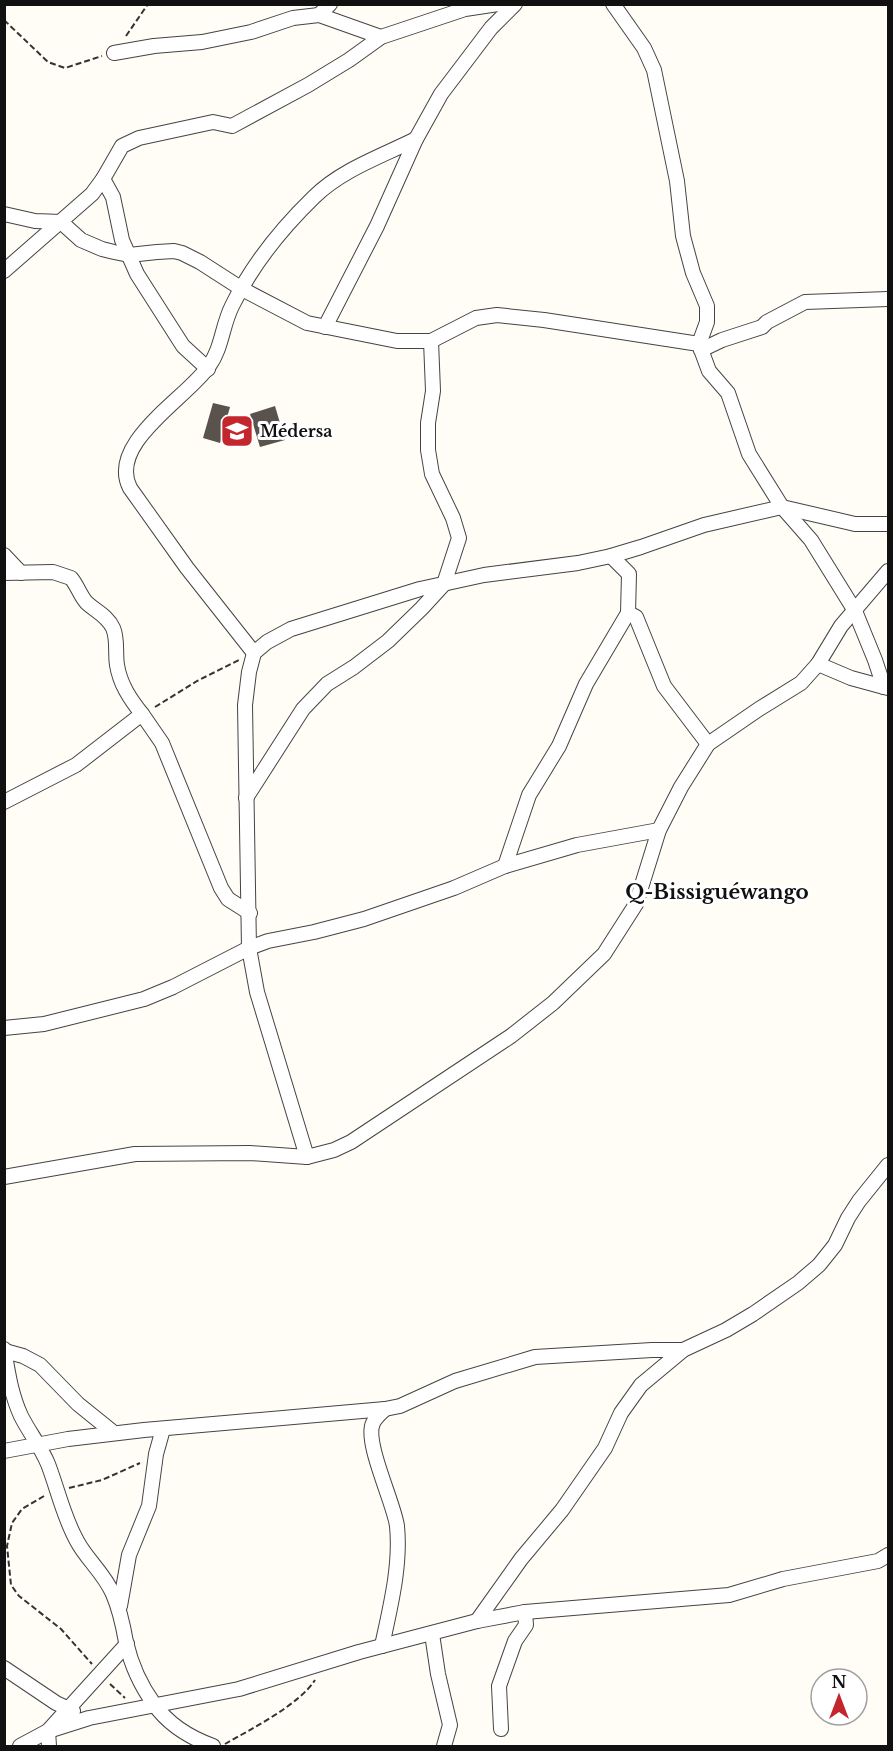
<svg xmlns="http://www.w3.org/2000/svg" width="893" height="1751" font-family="'Libre Baskerville',serif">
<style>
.building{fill:#5a524d}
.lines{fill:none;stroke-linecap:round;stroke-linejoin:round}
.minor-casing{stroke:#444;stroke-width:16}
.path{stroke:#333;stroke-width:2;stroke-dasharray:6 3;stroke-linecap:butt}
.minor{stroke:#fff;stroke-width:14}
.labels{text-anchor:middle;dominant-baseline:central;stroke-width:6;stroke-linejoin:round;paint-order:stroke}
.poi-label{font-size:16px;font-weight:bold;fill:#111;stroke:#fff;text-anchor:start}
.quarter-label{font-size:20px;font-weight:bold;fill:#111;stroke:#fff}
</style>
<rect width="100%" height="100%" fill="#fffdf5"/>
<g class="building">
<path d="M213,403l17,4 -10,36 -17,-5z"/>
<path d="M275,406l10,34 -25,7 -10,-33z"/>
</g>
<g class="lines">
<g class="minor-casing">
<g id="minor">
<path d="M613,4l31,44 10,22 23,111 6,55 10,37 14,33v16l-8,22 10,27 19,22 21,61 33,53 29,33 44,71 20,49 9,27 4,1"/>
<path d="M319,15l11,-11"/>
<path d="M114,53l40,-7 48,-4 49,-10 42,-14 26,-3 62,22"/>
<path d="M103,179l10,18 9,43 15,34 46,72 25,23"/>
<path d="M4,214l31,7 26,1 20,18 21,9 12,3 15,3 28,-3 17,-1 8,2 18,9 42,27 65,34 90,18h34l45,-23 21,-3 47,5 155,24"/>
<path d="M4,271l88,-77 11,-15 19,-33 17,-8 74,-16 19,4 76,-41 41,-25 32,-23 84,-28 33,-5"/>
<path d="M325,327l52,-101 39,-87 25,-45 50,-66 24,-24"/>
<path d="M701,350l21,-10 40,-13 5,-5 38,-20 83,-3"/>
<path d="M4,555l17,18"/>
<path d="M4,573l49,-1 18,6c6,7 9,17 15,24 9,9 21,13 27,26 5,11 2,25 4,37 3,19 13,34 25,49"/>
<path d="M628,613l8,4 28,69 44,58"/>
<path d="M254,653l-67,-85 -57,-80c-23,-45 57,-90 79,-122 13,-18 13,-40 23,-60 20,-41 49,-77 82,-109 27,-27 68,-41 102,-58"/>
<path d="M818,664l23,-38 47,-55"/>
<path d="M246,798l57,-89 24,-25 27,-17 34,-26 34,-33 22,-24 15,-46 -6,-20 -21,-44 -4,-24v-27l5,-32 -2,-50"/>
<path d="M4,802l72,-37 66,-51 20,29 59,145 7,11 22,14"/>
<path d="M505,866l24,-71 30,-49 27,-62 42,-71 1,-39 -18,-18"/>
<path d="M4,1028l40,-4 100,-25 29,-12 76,-39 19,-7 46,-9 50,-13 90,-31 51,-22 72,-21 82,-15"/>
<path d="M307,1157l-50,-165 -8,-44 -4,-243 4,-33 5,-19 13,-11 24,-13 129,-40 64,-14 94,-12 33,-7 30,-9 63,-22 78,-18 73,17h33"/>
<path d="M4,1177l131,-23 115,-1 57,4 27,-7 17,-8 160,-106 42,-33 51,-49 32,-50 23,-74 22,-43 27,-43 51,-35 42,-26 17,-19 33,14 33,9"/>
<path d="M4,1349c4,24 7,45 17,67 8,16 20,31 27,48 10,26 15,52 29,77 10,19 27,32 36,53 7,16 10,31 13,48 5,22 15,44 28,62 14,20 37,34 59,42"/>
<path d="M5,1351l18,5 17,9 38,39 36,29"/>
<path d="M4,1451l64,-12 76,-9 241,-21 15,-3 55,-25 80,-24 117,-7h31"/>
<path d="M120,1606l9,-51 20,-49 7,-52 7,-25"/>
<path d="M477,1621l44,-62 41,-49 43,-62 16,-35 20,-28 42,-35 43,-20 27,-16 45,-31 21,-18 16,-20 13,-27 11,-17 29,-36"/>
<path d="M432,1634l6,40 12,51 -6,21"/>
<path d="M382,1646c8,-38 19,-80 15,-120 -3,-23 -33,-84 -24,-103 2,-5 8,-10 12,-14"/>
<path d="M4,1668l52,35 17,8"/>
<path d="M501,1729l-2,-43 16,-45 11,-16 -1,-13"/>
<path d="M20,1746l28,-15 41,-13 150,-29 120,-37 118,-31 48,-9 204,-17 54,-16 95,-18 10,-6"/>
<path d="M49,1746l-1,-15 79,-87"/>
</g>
</g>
<g class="path">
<path d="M4,20l44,42 17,6 37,-12"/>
<path d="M126,36l22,-32"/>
<path d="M155,707l42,-26 42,-21"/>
<path d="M69,1488l33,-8 38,-17"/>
<path d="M44,1496l-22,13 -10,14 -5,23 4,39 8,11 42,33 31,35"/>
<path d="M110,1684l15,14"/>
<path d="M225,1744c26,-15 74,-39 90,-64"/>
</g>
<use href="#minor" class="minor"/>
</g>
<defs>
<g id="school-square" transform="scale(1.725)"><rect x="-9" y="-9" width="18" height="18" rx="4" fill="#c4262e" stroke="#fff"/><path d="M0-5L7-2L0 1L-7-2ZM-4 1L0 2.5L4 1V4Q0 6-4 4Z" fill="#fff"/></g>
</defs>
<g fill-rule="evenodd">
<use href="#school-square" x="237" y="431"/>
</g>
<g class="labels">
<g class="poi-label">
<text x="260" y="431">Médersa</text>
</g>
<g class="quarter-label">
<text x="717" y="892">Q-Bissiguéwango</text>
</g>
</g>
<rect width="893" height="1751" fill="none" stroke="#111111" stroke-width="12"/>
<g transform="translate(839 1697)"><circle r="28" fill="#ffffff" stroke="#a0a0a0" stroke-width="1.5"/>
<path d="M0-4.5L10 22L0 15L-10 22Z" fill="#c4262e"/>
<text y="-9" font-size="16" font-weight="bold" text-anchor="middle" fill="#111111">N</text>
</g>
</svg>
